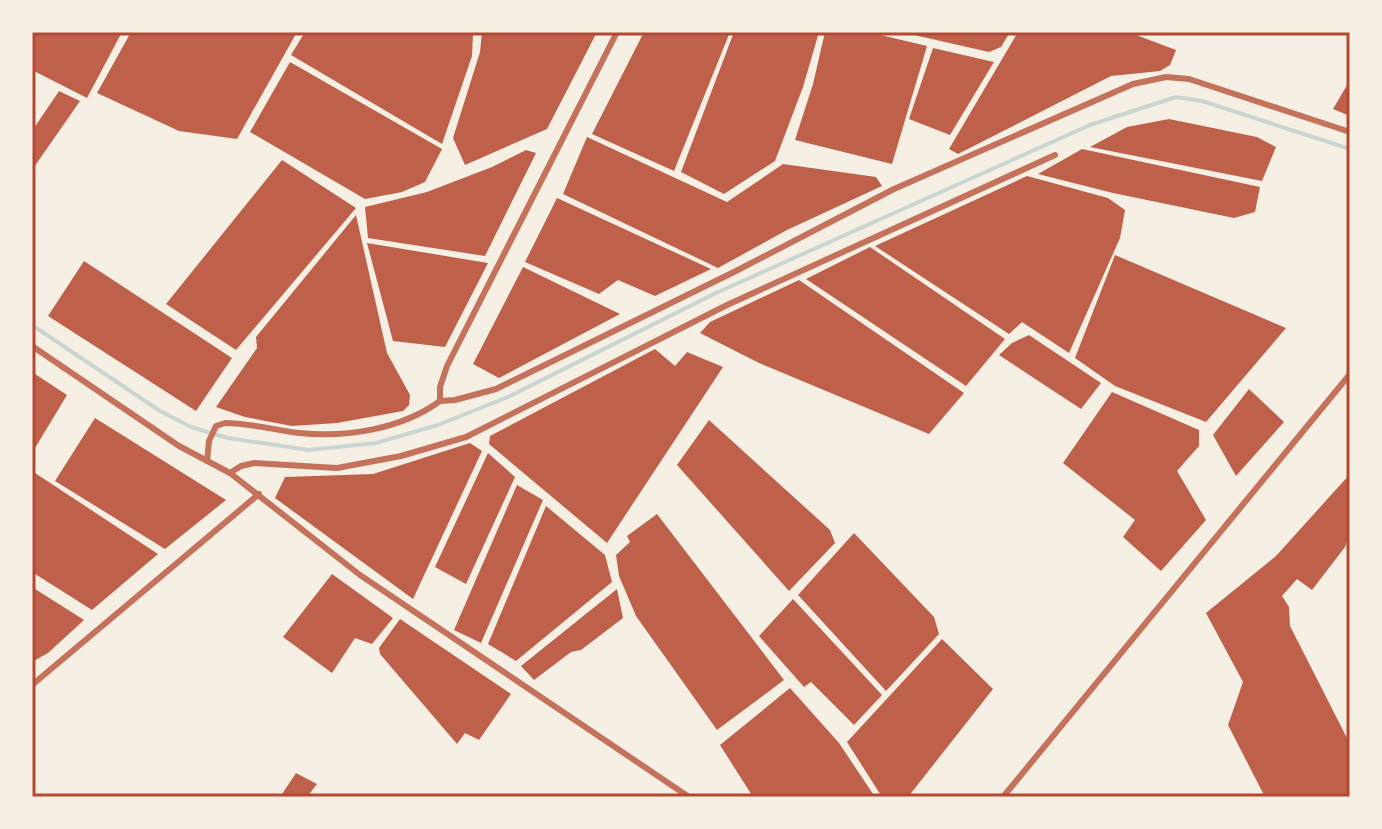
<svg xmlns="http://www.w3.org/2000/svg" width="1382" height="829" font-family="'Varela Round',sans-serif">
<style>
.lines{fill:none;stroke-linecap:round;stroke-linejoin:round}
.stream{stroke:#c9d6d2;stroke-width:4}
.building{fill:#bf614a}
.minor{stroke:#c5725c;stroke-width:6}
.neatline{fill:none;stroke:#b5482f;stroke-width:3}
</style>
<rect width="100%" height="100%" fill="#f6efe4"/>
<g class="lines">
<path class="stream" d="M32,325l128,86 31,16 37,11 81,12 67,-7 62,-18 70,-28 208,-104 374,-168 86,-28 26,4 148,48"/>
</g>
<g class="building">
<path d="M32,32h90l-35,66 -55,-28z"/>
<path d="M131,32h166l-60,107 -58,-8 -82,-38z"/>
<path d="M305,32l168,1 -1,23 -30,88 -151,-89z"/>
<path d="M482,32h115l-50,97 -82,36 -12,-27 27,-86z"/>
<path d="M644,32h86l-56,139 -82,-37z"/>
<path d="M734,32h85l-16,55 -28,74 -51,33 -43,-22z"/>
<path d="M825,32h43l59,14 -35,118 -97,-24 18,-56z"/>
<path d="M901,32h109l-9,15 -12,5z"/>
<path d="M1018,32h110l48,18 -6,15 -10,6 -49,5 -153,78 -9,-5z"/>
<path d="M933,48l61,14 -44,73 -41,-16z"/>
<path d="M290,62l152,87 -17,33 -23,10 -37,7 -115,-67z"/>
<path d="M1350,80v36l-17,-7z"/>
<path d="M59,91l21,10 -48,69v-39z"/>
<path d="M1169,119l88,18 19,10 -14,34 -172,-34 37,-20z"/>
<path d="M587,137l140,65 56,-38 93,13 6,9 -95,44 -69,38 -155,-74z"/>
<path d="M1082,149l178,38 -5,25 -21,6 -121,-25 -75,-19z"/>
<path d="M526,150l10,3 -51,103 -117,-18 -3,-31 62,-15 65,-25z"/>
<path d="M282,160l74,48 -120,142 -70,-46z"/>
<path d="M1027,176l81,22 17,12 -5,28 -51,115 -47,-31 -13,12 -134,-88z"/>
<path d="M557,198l154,71 -56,27 -37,-16 -19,14 -74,-32z"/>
<path d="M356,215l31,138 23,42 -1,10 -6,6 -66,12 -45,3 -47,-9 -29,-10 41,-59 -1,-11z"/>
<path d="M367,243l121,20 -43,84 -52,-6z"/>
<path d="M870,247l135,92 -39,47 -160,-107z"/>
<path d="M1115,255l171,73 -80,94 -91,-36 -40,-28z"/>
<path d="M84,261l148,97 -36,53 -148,-95z"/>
<path d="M523,267l97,47 -121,64 -26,-14z"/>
<path d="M799,280l165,113 -35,41 -170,-71 -59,-30 10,-11z"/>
<path d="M1029,335l72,48 -20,26 -82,-54 13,-12z"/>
<path d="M655,349l20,17 12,-14 36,15 -116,176 -118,-99 1,-8z"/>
<path d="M32,372l35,23 -35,58z"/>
<path d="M1249,389l35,33 -48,54 -23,-41z"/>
<path d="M1112,392l87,38v16l-22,25 29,49 -45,51 -38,-34 12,-17 -72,-57z"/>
<path d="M95,418l131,82 -61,49 -110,-68z"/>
<path d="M709,420l121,110 5,13 -46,48 -112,-126z"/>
<path d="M470,443l12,8 -69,148 -138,-101 10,-21 88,-3z"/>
<path d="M488,453l27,24 -49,107 -31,-17z"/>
<path d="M32,471l126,83 -66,56 -60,-38z"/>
<path d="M1350,474v61l-5,12 -33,43 -15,-11 -15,17 7,11 1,19 60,118v53h-85l-37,-72 15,-43 -37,-69 70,-57z"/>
<path d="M517,485l26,15 -62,143 -27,-13z"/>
<path d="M546,506l59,49 7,27 -96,79 -28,-17z"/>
<path d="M657,514l127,166 -67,50 -81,-114 -17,-40 -3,-21 14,-13 -3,-6z"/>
<path d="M854,533l80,84 5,17 -53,57 -88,-96z"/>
<path d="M332,574l61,44 -21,26 -17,-6 -23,35 -49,-36z"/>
<path d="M32,587l52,33 -36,33 -16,9z"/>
<path d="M617,589l6,29 -42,32 -10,2 -37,28 -13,-14z"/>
<path d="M793,599l89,96 -28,30 -43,-43 -7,5 -45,-51z"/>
<path d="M400,619l111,75 -32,46 -14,-7 -8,11 -77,-90 -1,-6z"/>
<path d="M942,639l51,50 -85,108h-26l-35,-55z"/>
<path d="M790,688l49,55 36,54h-122l-33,-52z"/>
<path d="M296,773l21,11 -10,13h-27z"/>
</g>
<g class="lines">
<g class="minor">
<path d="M32,346l147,100 51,27 130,102 329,222"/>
<path d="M440,401l15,-1 41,-11 240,-118 158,-82 239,-105 33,-7 23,2 161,53"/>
<path d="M207,461l2,-20 7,-15 9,-3c25,0 49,7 74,10 47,5 103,-4 141,-32v-14l7,-21 170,-334"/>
<path d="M230,473l11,-7 13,-3 83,5 64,-12 65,-19 261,-132 328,-150"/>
<path d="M32,685l227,-191"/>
<path d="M1003,797l347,-423"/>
</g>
</g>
<rect width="1382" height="829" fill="none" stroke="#f6efe4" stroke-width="68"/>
<rect x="34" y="34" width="1314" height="761" class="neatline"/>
</svg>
